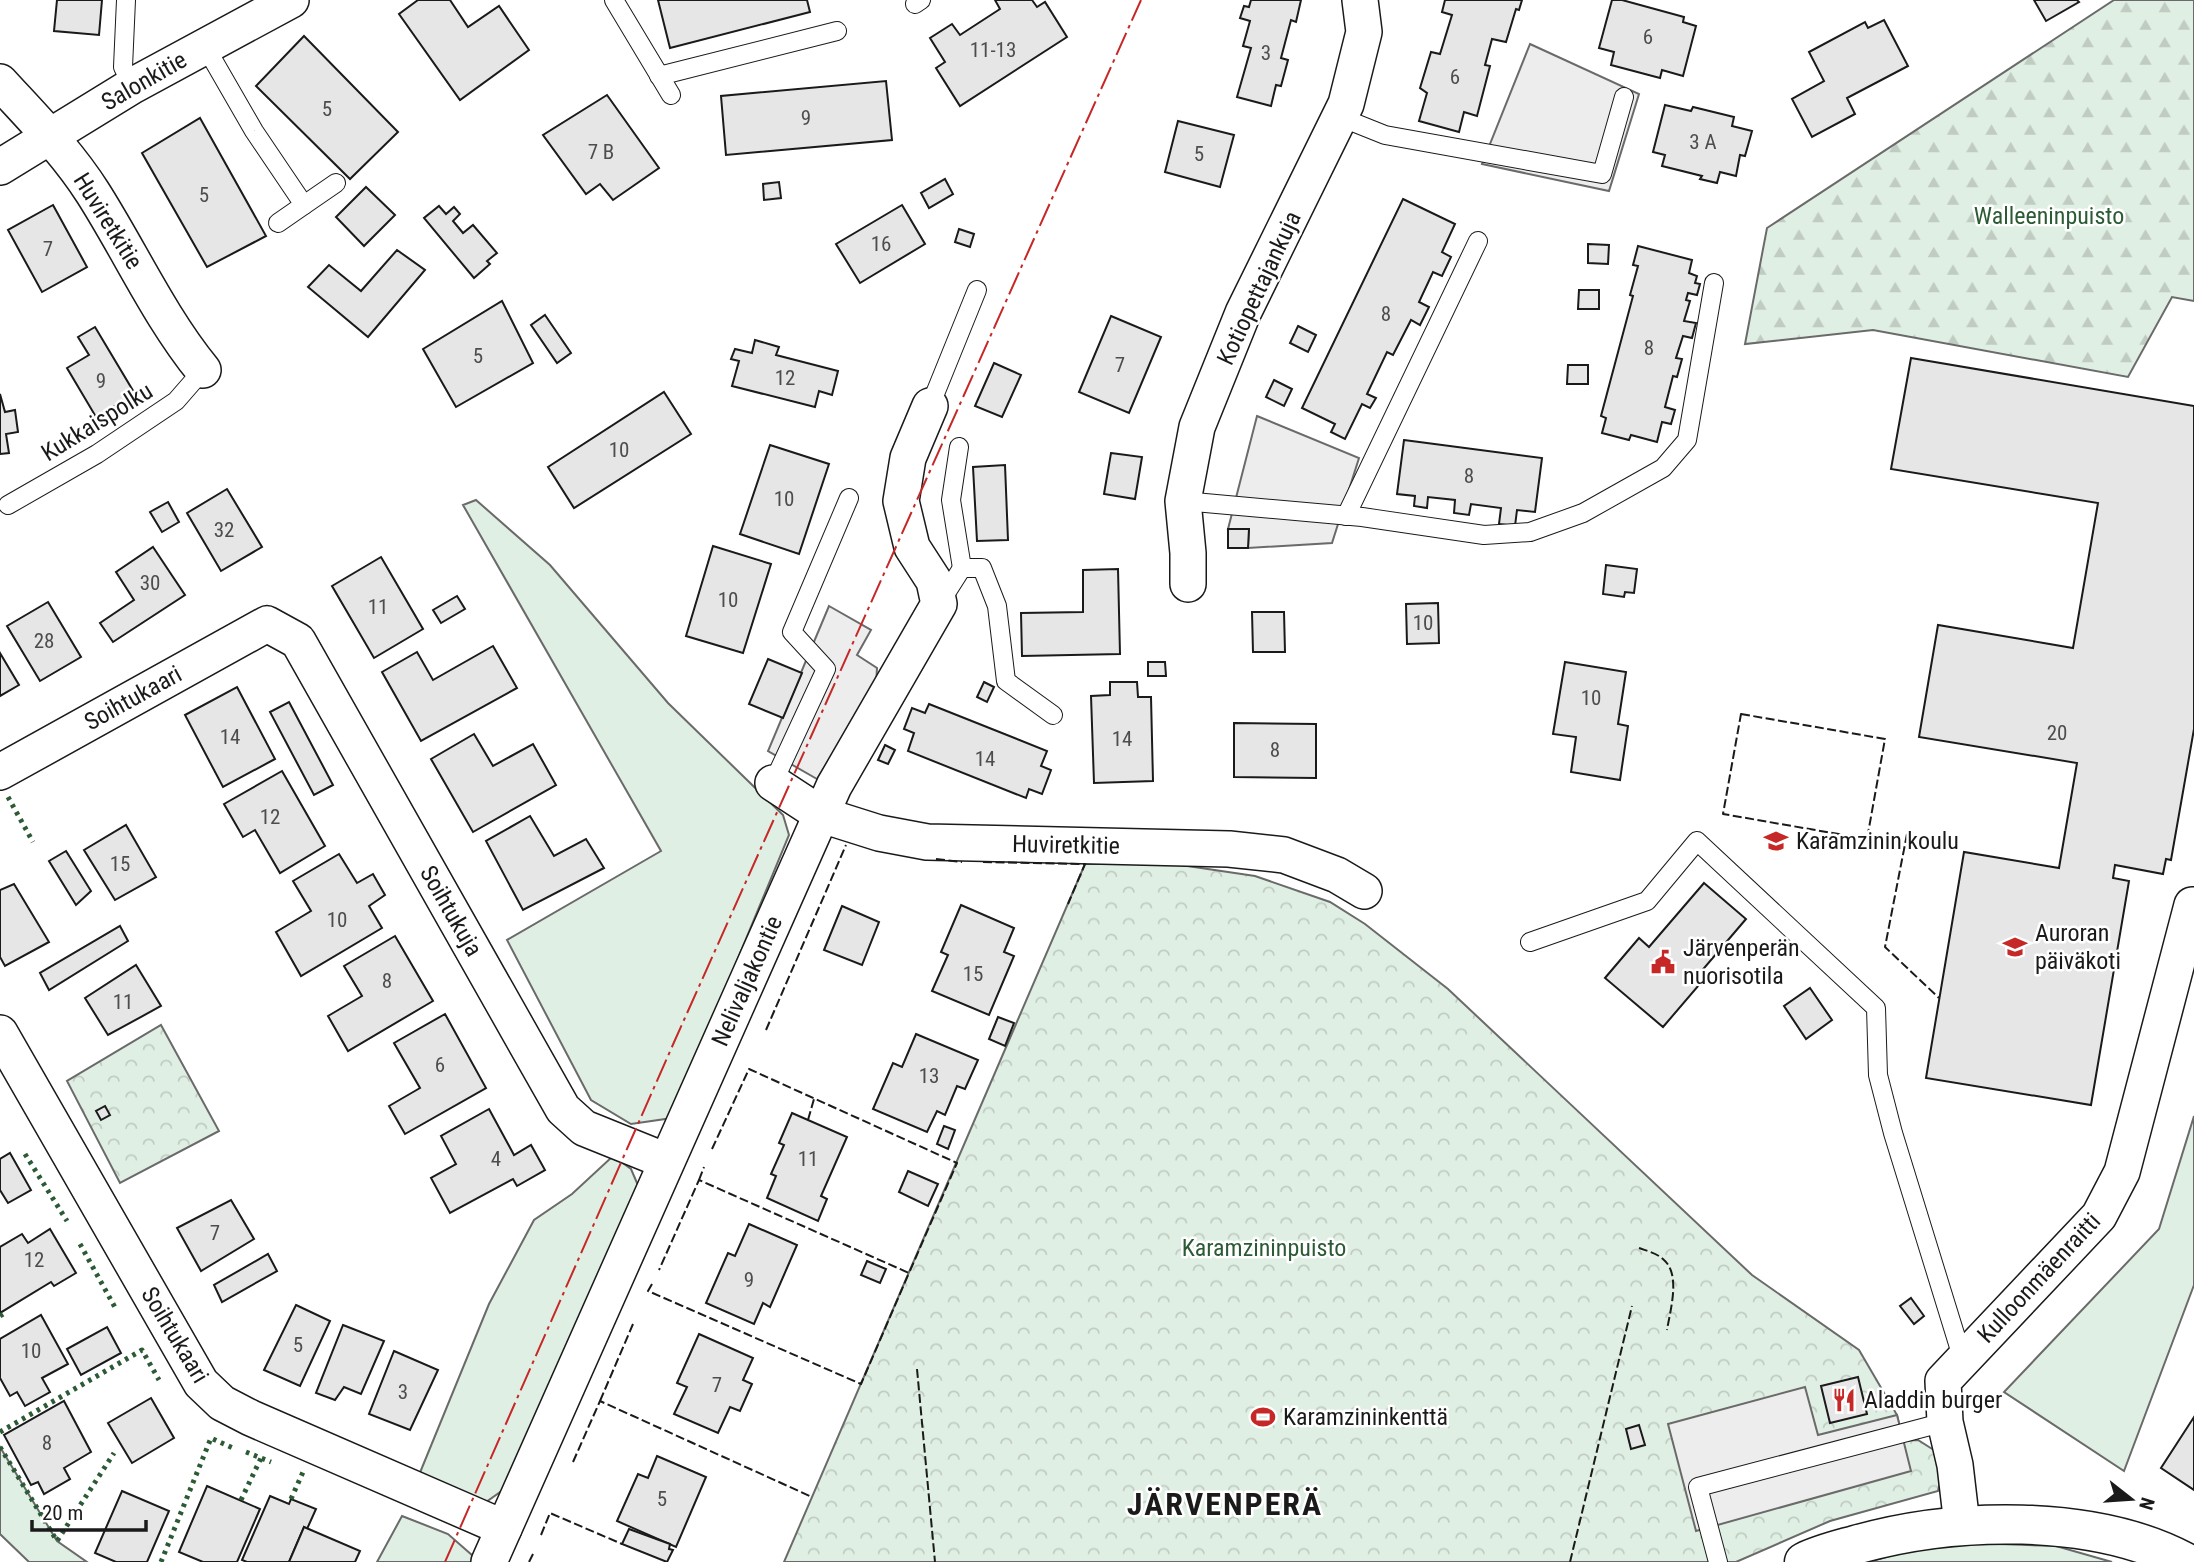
<svg xmlns="http://www.w3.org/2000/svg" width="2194" height="1562" font-family="'Roboto Condensed',sans-serif">
<style>
.green{fill:#e0efe3;stroke:#6a6a6a;stroke-width:2}
.forest{fill:url(#forest-firs);stroke:#6a6a6a;stroke-width:2}
.park{fill:url(#park-crowns);stroke:#6a6a6a;stroke-width:2}
.parking{fill:#ededed;stroke:#6a6a6a;stroke-width:2}
.building{fill:#e6e6e6;stroke:#1a1a1a;stroke-width:2}
.lines{fill:none;stroke-linecap:round;stroke-linejoin:round}
.service-casing{stroke:#1a1a1a;stroke-width:20}
.minor-casing{stroke:#1a1a1a;stroke-width:38}
.tertiary-casing{stroke:#1a1a1a;stroke-width:41}
.service{stroke:#fff;stroke-width:18}
.minor{stroke:#fff;stroke-width:35}
.tertiary{stroke:#fff;stroke-width:38}
.hedge{stroke:#2b5a34;stroke-width:5;stroke-dasharray:3.5 5;stroke-linecap:butt}
.fence{stroke:#1a1a1a;stroke-width:2;stroke-dasharray:9 3.5;stroke-linecap:butt}
.power{stroke:#c62828;stroke-width:2;stroke-dasharray:24 5 3.5 5;stroke-linecap:butt}
.labels{text-anchor:middle;dominant-baseline:central;stroke-width:5;stroke-linejoin:round;paint-order:stroke}
.number-label{font-size:21px;fill:#4d4d4d}
.street-label{font-size:24px;fill:#1a1a1a;stroke:#fff}
.park-label{font-size:24px;fill:#2b5a34;stroke:#fff}
.poi-label{font-size:24px;fill:#1a1a1a;stroke:#fff;text-anchor:start}
.district-label{font-size:32px;font-weight:bold;letter-spacing:2px;fill:#1a1a1a;stroke:#fff}
</style>
<defs>
<pattern id="forest-firs" width="22" height="20" patternUnits="userSpaceOnUse" patternTransform="scale(1.75)"><rect width="22" height="20" fill="#e0efe3"/><path d="M5 1l3.5 6h-7zM16 11l3.5 6h-7z" fill="#c0ccc2"/></pattern>
<pattern id="park-crowns" width="20" height="18" patternUnits="userSpaceOnUse" patternTransform="scale(1.75)"><rect width="20" height="18" fill="#e0efe3"/><path d="M2 6a3 3 0 1 1 6 0M12 15a3 3 0 1 1 6 0" fill="none" stroke="#c0ccc2"/></pattern>
</defs>
<rect width="100%" height="100%" fill="#fff"/>
<g class="green">
<path d="M476,500l74,65 118,138 115,112 6,20 -117,283 -41,6 -40,-24 -84,-160 154,-89 -198,-346z"/>
<path d="M2194,1116v169l-70,186 -120,-79 155,-163z"/>
<path d="M613,1156l18,13 9,21 -130,295 -24,17 -67,-27 70,-171 45,-84 38,-26z"/>
<path d="M0,1447l57,94 30,21h-58l-29,-28z"/>
<path d="M402,1516l46,18 25,22v6h-96z"/>
<path d="M1971,1543l85,3 56,16h-243l34,-10z"/>
</g>
<path class="forest" d="M2114,0h80v301l-22,-4 -44,80 -255,-47 -128,14 22,-116z"/>
<g class="park">
<path d="M1085,864h89l81,12 75,26 35,22 83,65 304,286 107,75 38,65 6,26 15,-1 19,12 5,22 -4,17 -108,30 -94,41h-952z"/>
<path d="M161,1025l58,106 -99,52 -53,-102z"/>
</g>
<g class="parking">
<path d="M1530,44l109,50 -30,97 -127,-27z"/>
<path d="M1257,416l102,42 -27,85 -84,5 1,-19h-21z"/>
<path d="M829,606l42,24 -14,25 20,13 -1,17 -59,94 -49,-28z"/>
<path d="M1805,1387l13,48 79,-20 14,56 -215,60 -28,-107z"/>
</g>
<g class="building">
<path d="M57,0h45l-3,35 -45,-4z"/>
<path d="M418,0h32l18,27 31,-21 30,44 -69,50 -61,-86z"/>
<path d="M658,0h149l3,12 -140,36z"/>
<path d="M995,0h37l5,7 8,-5 22,35 -107,69 -24,-38 9,-6 -15,-24 22,-14 8,11 40,-26z"/>
<path d="M1251,0h50l-5,22 -5,-2 -10,38 7,2 -7,26 -5,-1 -5,21 -34,-9 14,-49 -8,-2 7,-25 -10,-3 4,-12 5,1z"/>
<path d="M1445,0h77l-3,10 -3,-1 -10,33 -14,-3 -7,26 5,1 -13,50 -13,-4 -5,20 -40,-11 8,-28 -7,-5 11,-36 9,2 12,-39 -10,-3z"/>
<path d="M1612,0h10l62,17 -1,5 13,4 -13,50 -21,-6 -2,8 -49,-13 3,-13 -15,-4z"/>
<path d="M2034,0h43l2,2 -33,19z"/>
<path d="M1884,20l24,46 -61,32 8,16 -43,23 -20,-38 32,-18 -15,-29 56,-30 3,6z"/>
<path d="M304,36l94,96 -48,47 -94,-93z"/>
<path d="M886,81l6,59 -166,15 -5,-59z"/>
<path d="M607,95l52,73 -46,32 -13,-16 -14,10 -43,-59z"/>
<path d="M1665,105l26,6 2,-4 41,10 -2,9 20,5 -7,25 -5,-1 -4,21 -16,-4 -3,11 -17,-4 2,-3 -40,-10 3,-11 -12,-3z"/>
<path d="M200,118l66,118 -59,31 -65,-114z"/>
<path d="M1178,121l56,14 -14,52 -55,-15z"/>
<path d="M945,179l8,15 -24,14 -8,-15z"/>
<path d="M779,182l2,16 -17,2 -1,-16z"/>
<path d="M366,187l29,28 -31,31 -28,-29z"/>
<path d="M1403,199l52,25 -13,28 9,5 -9,19 -9,-4 -14,30 10,5 -9,18 -9,-5 -18,35 -6,-3 -20,42 9,4 -6,10 -8,-4 -17,35 -14,-7 4,-8 -33,-16z"/>
<path d="M53,205l34,62 -45,25 -34,-62z"/>
<path d="M902,205l23,39 -65,39 -24,-39z"/>
<path d="M439,206l7,8 8,-7 6,7 -7,7 10,12 10,-8 24,28 -10,8 3,3 -16,14 -50,-60z"/>
<path d="M959,229l15,5 -4,13 -15,-5z"/>
<path d="M1588,244l21,1 -1,19 -20,-1z"/>
<path d="M1638,246l54,14 -3,13 8,3 -2,7 5,1 -3,11 -9,-2 -2,7 4,1 -6,20 12,2 -4,15 -9,-2 -7,22 6,1 -5,18 -4,-1 -8,31 10,3 -4,14 -9,-2 -5,20 -26,-7 -2,5 -27,-7 4,-15 -5,-2 32,-120 -3,-1 8,-29 -5,-1z"/>
<path d="M397,250l28,20 -57,67 -60,-50 21,-22 32,26z"/>
<path d="M1579,290h20v19h-21z"/>
<path d="M502,301l31,62 -77,44 -33,-58z"/>
<path d="M545,315l26,38 -14,10 -26,-38z"/>
<path d="M1111,316l50,21 -32,76 -50,-21z"/>
<path d="M1298,326l18,9 -8,17 -18,-9z"/>
<path d="M95,327l40,67 -39,23 -29,-49 22,-13 -11,-18z"/>
<path d="M755,340l24,7 -3,8 62,16 -6,24 -13,-4 -4,16 -83,-21 7,-25 -8,-2 4,-10 17,4z"/>
<path d="M1911,358l283,48v323l-23,131 -5,-1 -3,15 -48,-9 -2,13 16,3 -38,224 -165,-27 38,-226 95,16 18,-105 -158,-26 19,-112 135,23 25,-145 -207,-34z"/>
<path d="M994,363l27,12 -19,42 -27,-11z"/>
<path d="M1568,365h20v19h-21z"/>
<path d="M1274,380l18,9 -8,17 -18,-9z"/>
<path d="M664,392l27,42 -117,74 -26,-41z"/>
<path d="M0,394l5,18 10,-2 3,22 -12,2 3,19 -9,1z"/>
<path d="M1404,440l138,18 -7,54 -18,-2 -2,16 -16,-2 2,-16 -30,-4 -2,11 -15,-2 1,-13 -27,-3 -1,11 -13,-2 1,-10 -18,-2z"/>
<path d="M770,445l59,19 -30,90 -59,-20z"/>
<path d="M1111,453l31,4 -7,42 -31,-5z"/>
<path d="M1005,465l3,75 -31,1 -4,-74z"/>
<path d="M227,489l35,58 -41,24 -34,-58z"/>
<path d="M168,502l11,20 -17,10 -12,-20z"/>
<path d="M1228,529h21l-1,19h-20z"/>
<path d="M713,546l58,18 -28,89 -57,-17z"/>
<path d="M153,547l32,48 -72,47 -13,-19 34,-23 -18,-28z"/>
<path d="M381,557l42,72 -49,29 -42,-72z"/>
<path d="M1606,565l31,4 -3,24 -9,-1 -1,5 -21,-3z"/>
<path d="M1118,569l2,85 -98,2 -1,-43 62,-1v-42z"/>
<path d="M457,596l8,13 -24,14 -8,-13z"/>
<path d="M48,602l33,55 -41,24 -33,-55z"/>
<path d="M1438,603l1,40 -32,1 -1,-40z"/>
<path d="M1252,612h32l1,40h-32z"/>
<path d="M493,646l24,42 -96,53 -39,-69 35,-20 16,28z"/>
<path d="M0,653l19,32 -19,11z"/>
<path d="M768,659l34,14 -19,45 -34,-14z"/>
<path d="M1148,662h17l1,14h-18z"/>
<path d="M1565,662l61,10 -8,52 10,2 -8,54 -49,-8 5,-35 -23,-3z"/>
<path d="M984,682l10,5 -7,15 -10,-5z"/>
<path d="M1110,682h27l1,15h13l2,84 -59,2 -3,-87 19,-1z"/>
<path d="M237,687l38,72 -52,28 -38,-72z"/>
<path d="M289,702l44,83 -19,10 -44,-83z"/>
<path d="M929,704l118,47 -6,15 10,4 -9,24 -13,-5 -3,9 -118,-47 6,-18 -10,-4 8,-21 13,5z"/>
<path d="M1234,723l82,1v54l-82,-1z"/>
<path d="M474,734l19,32 40,-22 23,41 -83,47 -42,-73z"/>
<path d="M885,745l10,5 -7,14 -10,-4z"/>
<path d="M282,771l43,75 -45,27 -25,-43 -12,7 -19,-33z"/>
<path d="M530,816l24,40 32,-17 18,29 -81,42 -37,-69z"/>
<path d="M126,825l30,52 -41,23 -31,-50z"/>
<path d="M66,851l25,40 -15,14 -27,-44z"/>
<path d="M339,854l18,29 16,-9 12,21 -16,11 13,22 -81,48 -25,-44 35,-21 -18,-30z"/>
<path d="M1704,883l42,36 -53,62 6,4 -36,42 -58,-49 34,-40 10,9z"/>
<path d="M14,884l35,58 -44,24 -5,-9v-67z"/>
<path d="M961,905l53,23 -10,24 10,4 -25,59 -57,-24 16,-36 -7,-3z"/>
<path d="M842,906l37,16 -17,43 -38,-15z"/>
<path d="M120,926l8,15 -79,49 -9,-17z"/>
<path d="M395,936l38,65 -85,50 -20,-35 34,-20 -18,-30z"/>
<path d="M136,965l25,41 -53,29 -23,-37z"/>
<path d="M1810,988l22,32 -26,19 -22,-33z"/>
<path d="M445,1014l41,74 -81,46 -16,-28 31,-18 -26,-45z"/>
<path d="M998,1017l16,6 -9,23 -16,-7z"/>
<path d="M916,1034l62,26 -13,29 -8,-3 -12,29 -8,-4 -10,21 -54,-23 20,-46 9,4z"/>
<path d="M105,1106l5,9 -9,5 -5,-9z"/>
<path d="M489,1109l25,46 17,-10 14,25 -28,16 -4,-7 -63,34 -19,-35 25,-14 -15,-28z"/>
<path d="M792,1113l55,24 -26,59 6,3 -9,22 -51,-23 9,-22 -5,-2 13,-29 -5,-2z"/>
<path d="M944,1126l11,4 -7,19 -11,-5z"/>
<path d="M10,1153l21,37 -23,13 -8,-13v-31z"/>
<path d="M908,1171l30,13 -10,22 -29,-14z"/>
<path d="M231,1200l23,39 -53,32 -24,-43z"/>
<path d="M749,1224l48,21 -27,62 -7,-4 -9,21 -48,-21 22,-50 7,3z"/>
<path d="M50,1229l26,44 -22,13 -3,-4 -51,31v-66l22,-13 6,9z"/>
<path d="M268,1254l9,17 -55,31 -8,-17z"/>
<path d="M867,1261l19,8 -6,14 -19,-8z"/>
<path d="M1911,1298l13,18 -10,8 -14,-18z"/>
<path d="M296,1305l34,16 -30,65 -36,-16z"/>
<path d="M41,1315l27,49 -26,14 8,14 -25,14 -8,-14 -7,4 -10,-18v-39z"/>
<path d="M343,1325l41,16 -23,53 -17,-7 -9,13 -19,-7z"/>
<path d="M107,1327l14,26 -40,22 -14,-26z"/>
<path d="M699,1334l54,24 -10,22 9,4 -12,27 -10,-4 -12,26 -44,-19 13,-27 -10,-4z"/>
<path d="M394,1351l44,19 -28,60 -41,-16z"/>
<path d="M1858,1377l9,37 -37,9 -9,-37z"/>
<path d="M151,1398l23,40 -42,25 -24,-40z"/>
<path d="M64,1401l27,51 -27,16 6,11 -26,15 -6,-12 -7,3 -27,-50z"/>
<path d="M2194,1417v73l-33,-22z"/>
<path d="M1639,1425l6,20 -14,4 -5,-20z"/>
<path d="M657,1456l49,21 -30,70 -59,-26 21,-47 10,4z"/>
<path d="M207,1486l53,23 -23,53h-34l-24,-10z"/>
<path d="M122,1491l47,20 -22,51h-31l-21,-9z"/>
<path d="M270,1496l19,8 2,-5 25,10 -9,20 -3,-2 -15,35h-42l-5,-2z"/>
<path d="M304,1527l56,24 -5,11h-66z"/>
<path d="M629,1529l41,15 -1,5 4,1 -6,12 -45,-18z"/>
</g>
<g class="lines">
<g class="service-casing">
<g id="service">
<path d="M126,0l-3,67 9,19"/>
<path d="M614,0l57,95"/>
<path d="M915,4l6,-4"/>
<path d="M205,46l49,85 50,74 32,-22"/>
<path d="M659,76l178,-45"/>
<path d="M1340,117l45,18 217,39 22,-77"/>
<path d="M278,223l26,-18"/>
<path d="M930,406l47,-116"/>
<path d="M959,447l-8,53 11,68"/>
<path d="M1183,501l179,16 122,18 46,-3 53,-19 80,-45 24,-28 27,-157"/>
<path d="M8,505l89,-51 79,-53 27,-31"/>
<path d="M1346,516l132,-275"/>
<path d="M941,601l21,-33h20l15,38 9,75 47,34"/>
<path d="M773,783l53,-114 -34,-37 57,-134"/>
<path d="M1530,942l117,-41 50,-60 179,167 2,67 15,58 70,227"/>
<path d="M1718,1562l-20,-75 247,-65"/>
</g>
</g>
<g class="minor-casing">
<g id="minor">
<path d="M0,82c32,35 67,70 93,111 37,58 66,123 110,177"/>
<path d="M0,167l132,-81 159,-86"/>
<path d="M1188,584v-31l-5,-52 14,-74 46,-114 103,-209 18,-72 -4,-32"/>
<path d="M0,772l267,-148 31,17 265,468 21,19 82,33"/>
<path d="M773,783l49,32 57,18 48,9 302,7 55,6 53,20 27,16"/>
<path d="M0,1033l201,350 21,20 29,15 253,110"/>
<path d="M1962,1525l-7,-60 -10,-43 -2,-41 156,-165 23,-44 70,-267"/>
<path d="M489,1562l345,-776 105,-182 -5,-23 -22,-34 -11,-46 7,-43 22,-52"/>
</g>
</g>
<g class="tertiary-casing">
<path id="tertiary" d="M1804,1562c16,-8 33,-12 51,-17 98,-28 238,-32 330,17"/>
</g>
<use href="#service" class="service"/>
<use href="#minor" class="minor"/>
<use href="#tertiary" class="tertiary"/>
<g class="hedge">
<path d="M8,797l25,45"/>
<path d="M25,1154l42,67"/>
<path d="M80,1244l37,67"/>
<path d="M0,1316l3,-2"/>
<path d="M0,1432l142,-82 17,30"/>
<path d="M0,1447l57,94 57,-88"/>
<path d="M246,1452l25,10"/>
<path d="M291,1499l12,-27"/>
<path d="M241,1500l20,-42"/>
<path d="M161,1562l50,-124 24,11"/>
</g>
<g class="fence">
<path d="M1741,714l144,25 -18,100 -144,-25z"/>
<path d="M1907,834l-22,113 54,51"/>
<path d="M936,859l26,3"/>
<path d="M983,862l102,2 -17,40"/>
<path d="M766,1030l80,-185"/>
<path d="M808,1120l6,-21"/>
<path d="M712,1149l37,-80 208,94 -48,110"/>
<path d="M699,1180l5,-13"/>
<path d="M1639,1248c8,3 18,5 25,12 17,15 6,51 3,70"/>
<path d="M652,1284l-4,7 213,93 48,-111 -210,-93 -40,90"/>
<path d="M917,1369l18,193"/>
<path d="M600,1401l33,-77"/>
<path d="M573,1462l27,-61 212,96"/>
<path d="M541,1535l9,-22 72,31"/>
<path d="M529,1562l4,-8"/>
<path d="M1570,1562l62,-256"/>
</g>
<path class="power" d="M445,1562l230,-522 466,-1040"/>
</g>
<defs>
<g id="school-bare" transform="scale(1.89)"><path d="M0-5L7-2L0 1L-7-2ZM-4 1L0 2.5L4 1V4Q0 6-4 4Z" fill="#c62828" stroke="#fff" stroke-width="2.5" paint-order="stroke"/></g>
<g id="civic-bare" transform="scale(1.89)"><path d="M-.6-6.5H3V-4.5H.6V-3L4-1V1h2V6H-6V1h2V-1L-.6-3ZM-1.2 2.5V6h2.4V2.5Z" fill="#c62828" stroke="#fff" stroke-width="2.5" paint-order="stroke"/></g>
<g id="restaurant-bare" transform="scale(1.89)"><path d="M-5-6h1v4h1v-4h1v4h1v-4h1v5L-1.5 .5V6h-2V.5L-5-1ZM5-6V6H3V1.5H1.5Q1.5-4 5-6Z" fill="#c62828" stroke="#fff" stroke-width="2.5" paint-order="stroke"/></g>
<g id="stadium-bare" transform="scale(1.89)"><path d="M0-5a6.5 5 0 1 0 0 10a6.5 5 0 1 0 0-10ZM-3.5-1.8h7v3.6h-7Z" fill="#c62828" stroke="#fff" stroke-width="2.5" paint-order="stroke"/></g>
</defs>
<g fill-rule="evenodd">
<use href="#school-bare" x="1776" y="841"/>
<use href="#school-bare" x="2015" y="947"/>
<use href="#civic-bare" x="1663" y="962"/>
<use href="#restaurant-bare" x="1844" y="1400"/>
<use href="#stadium-bare" x="1263" y="1417"/>
</g>
<g class="labels">
<g class="number-label">
<text x="1648" y="37">6</text>
<text x="993" y="50">11-13</text>
<text x="1266" y="53">3</text>
<text x="1455" y="77">6</text>
<text x="327" y="109">5</text>
<text x="806" y="118">9</text>
<text x="1703" y="142">3 A</text>
<text x="601" y="152">7 B</text>
<text x="1199" y="154">5</text>
<text x="204" y="195">5</text>
<text x="881" y="244">16</text>
<text x="48" y="249">7</text>
<text x="1386" y="314">8</text>
<text x="1649" y="348">8</text>
<text x="478" y="356">5</text>
<text x="1120" y="365">7</text>
<text x="785" y="378">12</text>
<text x="101" y="381">9</text>
<text x="619" y="450">10</text>
<text x="1469" y="476">8</text>
<text x="784" y="499">10</text>
<text x="224" y="530">32</text>
<text x="150" y="583">30</text>
<text x="728" y="600">10</text>
<text x="378" y="607">11</text>
<text x="1423" y="623">10</text>
<text x="44" y="641">28</text>
<text x="1591" y="698">10</text>
<text x="2057" y="733">20</text>
<text x="230" y="737">14</text>
<text x="1122" y="739">14</text>
<text x="1275" y="750">8</text>
<text x="985" y="759">14</text>
<text x="270" y="817">12</text>
<text x="120" y="864">15</text>
<text x="337" y="920">10</text>
<text x="973" y="974">15</text>
<text x="387" y="981">8</text>
<text x="123" y="1002">11</text>
<text x="440" y="1065">6</text>
<text x="929" y="1076">13</text>
<text x="496" y="1159">4</text>
<text x="808" y="1159">11</text>
<text x="215" y="1233">7</text>
<text x="34" y="1260">12</text>
<text x="749" y="1280">9</text>
<text x="298" y="1345">5</text>
<text x="31" y="1351">10</text>
<text x="717" y="1385">7</text>
<text x="403" y="1392">3</text>
<text x="47" y="1443">8</text>
<text x="662" y="1499">5</text>
</g>
<g class="street-label">
<text transform="translate(144 81) rotate(-30)">Salonkitie</text>
<text transform="translate(108 221) rotate(58)">Huviretkitie</text>
<text transform="translate(1259 288) rotate(-65)">Kotiopettajankuja</text>
<text transform="translate(97 422) rotate(-32)">Kukkaispolku</text>
<text transform="translate(133 698) rotate(-29)">Soihtukaari</text>
<text transform="translate(1066 845) rotate(1)">Huviretkitie</text>
<text transform="translate(451 911) rotate(60)">Soihtukuja</text>
<text transform="translate(747 981) rotate(-66)">Nelivaljakontie</text>
<text transform="translate(2039 1278) rotate(-47)">Kulloonmäenraitti</text>
<text transform="translate(175 1335) rotate(59)">Soihtukaari</text>
</g>
<g class="park-label">
<text x="2049" y="216">Walleeninpuisto</text>
<text x="1264" y="1248">Karamzininpuisto</text>
</g>
<g class="poi-label">
<text x="1796" y="841">Karamzinin koulu</text>
<text x="2035" y="933">Auroran<tspan x="2035" dy="28">päiväkoti</tspan></text>
<text x="1683" y="948">Järvenperän<tspan x="1683" dy="28">nuorisotila</tspan></text>
<text x="1864" y="1400">Aladdin burger</text>
<text x="1283" y="1417">Karamzininkenttä</text>
</g>
<g class="district-label">
<text x="1225" y="1504">JÄRVENPERÄ</text>
</g>
</g>
<g transform="translate(2131 1499) rotate(107)" stroke="#ffffff" stroke-width="5" paint-order="stroke">
<path d="M0-5L12 26L0 18L-12 26Z" fill="#1a1a1a"/>
<text y="-10" font-size="19" font-weight="bold" text-anchor="middle" fill="#1a1a1a">N</text>
</g>
<path d="M32 1520v10h114v-10" fill="none" stroke="#1a1a1a" stroke-width="3.5"/>
<text x="42" y="1520" font-size="21" fill="#1a1a1a" stroke="#ffffff" stroke-width="5" paint-order="stroke">20 m</text>
</svg>
